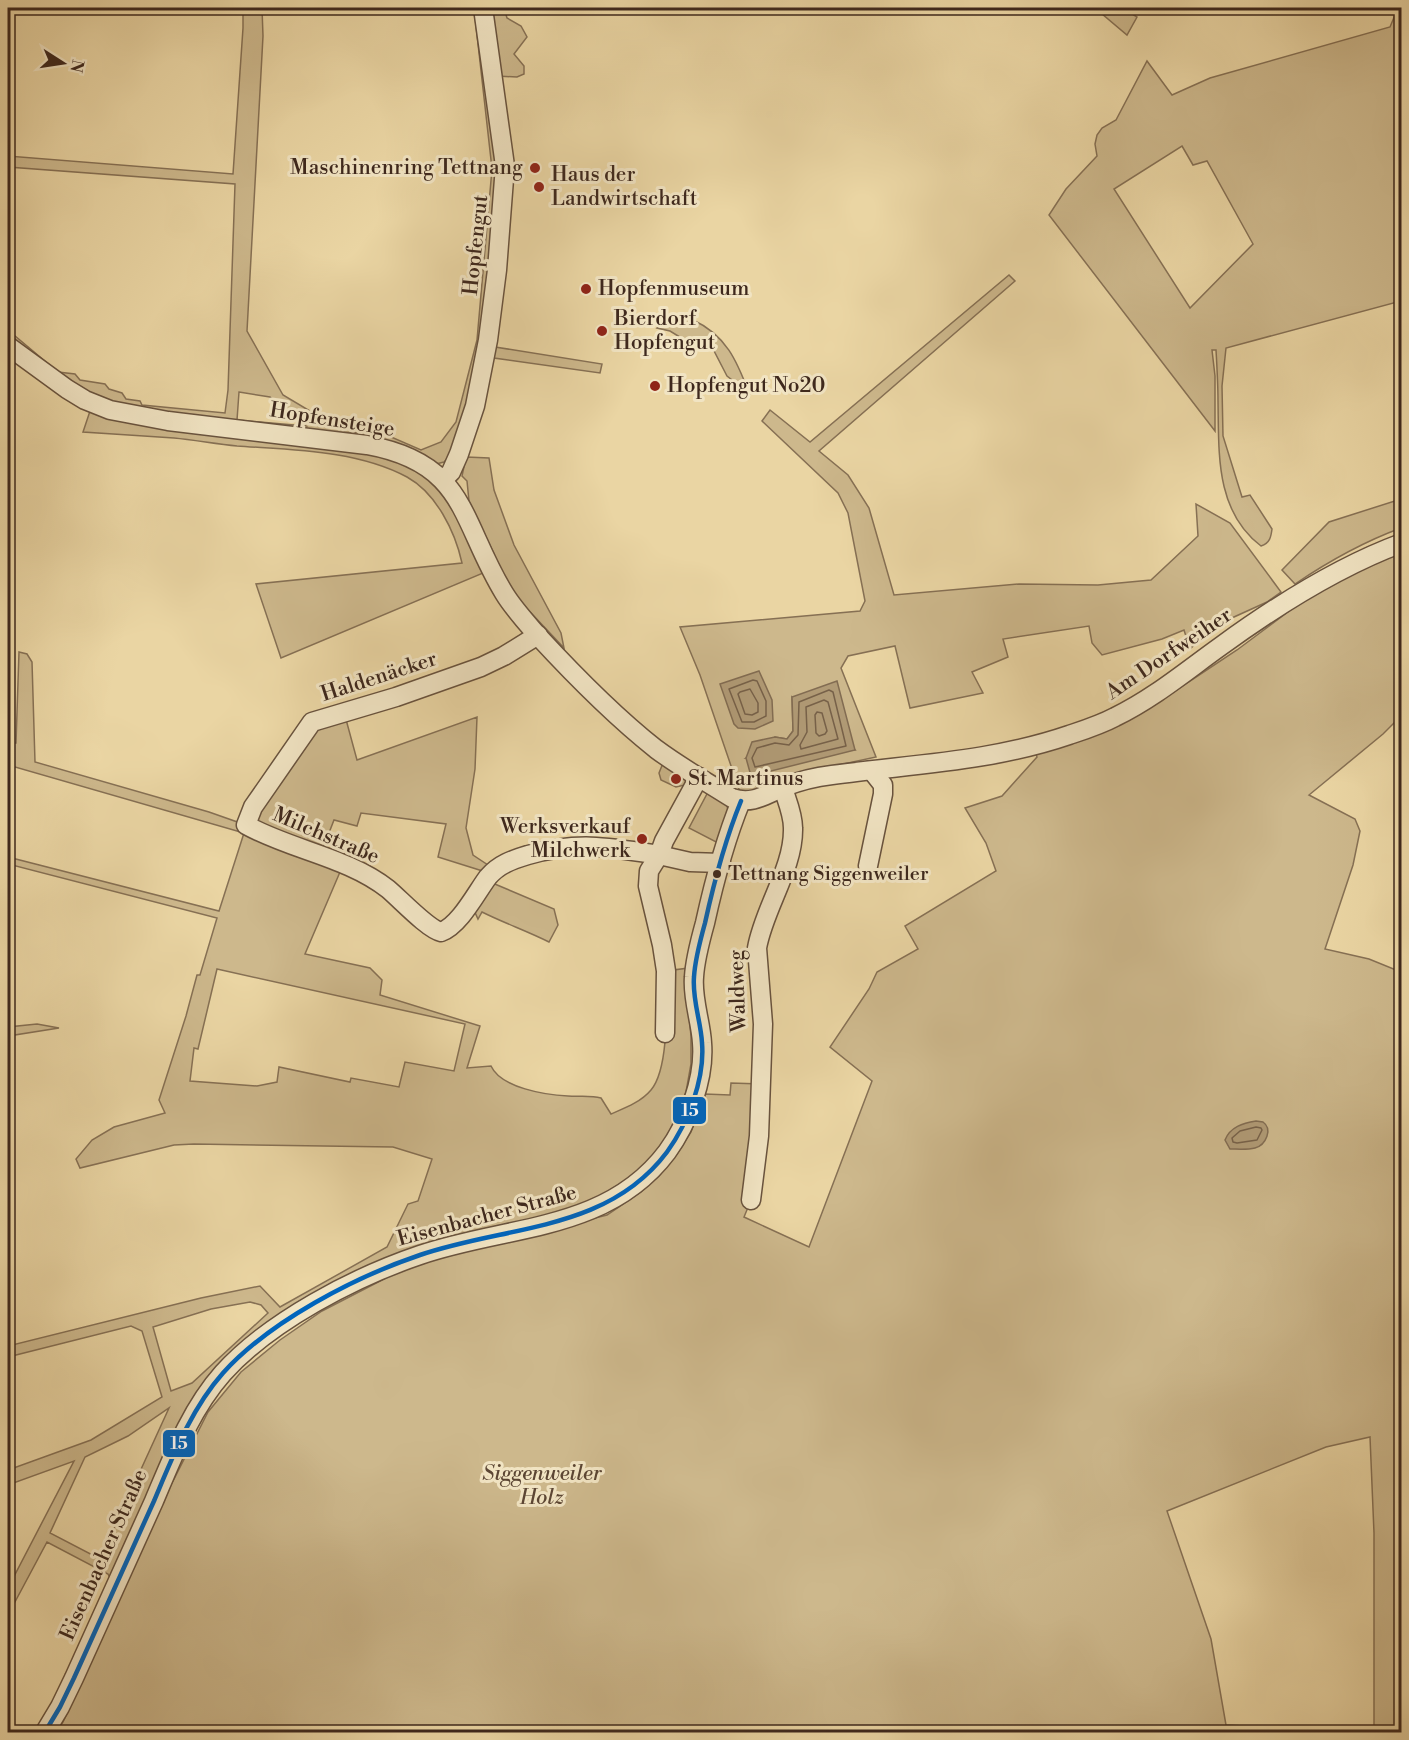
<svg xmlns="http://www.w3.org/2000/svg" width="1409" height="1740" font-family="'Libre Bodoni',serif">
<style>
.green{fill:#cdb88c;stroke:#867054;stroke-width:1.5;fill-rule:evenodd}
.water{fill:#b09a75;stroke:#826c52;stroke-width:1.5}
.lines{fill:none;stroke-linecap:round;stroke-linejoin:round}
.shore{stroke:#776149;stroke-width:1.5}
.minor-casing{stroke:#69533e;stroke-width:21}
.minor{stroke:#f1e4c3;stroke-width:18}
.bus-1-casing{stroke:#f1e4c3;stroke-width:9}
.bus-1{stroke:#0065bd;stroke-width:4.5}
.poi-dot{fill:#8f2418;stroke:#f1e4c3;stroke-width:2}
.bus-dot{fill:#3e281d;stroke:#f1e4c3;stroke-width:2}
.labels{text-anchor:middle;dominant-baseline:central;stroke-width:6;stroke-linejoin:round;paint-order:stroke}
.bus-label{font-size:20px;fill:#3e281d;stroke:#f1e4c3;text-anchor:start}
.poi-label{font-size:21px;fill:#3e281d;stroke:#f1e4c3;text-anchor:start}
.street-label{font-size:21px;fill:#3e281d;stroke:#f1e4c3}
.park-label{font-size:21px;font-style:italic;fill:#5b4533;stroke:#f1e4c3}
.line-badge{stroke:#f1e4c3;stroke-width:2}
.badge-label{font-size:16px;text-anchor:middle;font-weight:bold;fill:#fff}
</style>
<rect width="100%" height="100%" fill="#ead5a3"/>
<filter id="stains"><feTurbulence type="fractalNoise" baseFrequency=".00333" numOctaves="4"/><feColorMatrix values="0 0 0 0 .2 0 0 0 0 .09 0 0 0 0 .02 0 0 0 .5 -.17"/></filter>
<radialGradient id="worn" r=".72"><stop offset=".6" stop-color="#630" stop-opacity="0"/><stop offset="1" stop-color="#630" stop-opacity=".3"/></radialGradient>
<g class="green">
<path d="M243,8h19l1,28 -16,295 36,64 62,37 37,1 39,17 20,-8 15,-20 21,-82 15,-171 -18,-161h6l22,152 -19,192 -29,100 -10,10 -12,3 -290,-54 -49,-15 -85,-58v-8l50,42 17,2 5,6 25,4 4,5 13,4 4,6 14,2 2,4 83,8 3,-23 7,-206 -227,-17v-11l225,18 10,-146zM239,392l31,5 36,29 -69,-6z"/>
<path d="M486,8h18l3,10 14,8 6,11 -13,17 10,12v8l-7,3 -20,-1z"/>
<path d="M1095,8h28l14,9 -10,18z"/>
<path d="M1398,8h4l-1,293 -175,47 -4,38 1,50 19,61 8,-2 22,34c-1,8 -2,14 -11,17 -46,-35 -42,-93 -43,-145 0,-17 -1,-34 -2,-51h-4l3,26v55l-166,-216 17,-26 31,-33 -2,-12 2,-9 5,-7 14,-8 31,-59 25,34 38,-17 180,-51zM1182,146l11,19 14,-4 46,83 -63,64 -76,-119z"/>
<path d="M1009,275l6,6 -196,170 29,24 21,33 25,87 125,-11 79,1 53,-5 47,-44 -2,-32 34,19 51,69 -14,10 -55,25 -22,22 -6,-19 -22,9 -60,16 -10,-12 -3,-17 -86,13 5,18 -36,15 11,21 -73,15 -15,-62 -47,10 -7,12 35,89 -102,22 -32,19 -42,-123 -20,-48 180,-16 5,-10 -17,-88 -10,-20 -76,-72 8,-11 40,32zM792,697l63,53 -109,8 29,-21 12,2 6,-8z"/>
<path d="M670,316c7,1 17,1 23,4 33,15 44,41 56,73l-22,-17 -14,-27 -17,-2 -26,-16 -13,-3z"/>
<path d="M495,347l107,17 -2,9 -106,-15z"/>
<path d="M91,408l255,40 55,11 42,28 45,84 -207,87 -25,-74 206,-21c-7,-32 -26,-70 -55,-86 -50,-27 -115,-27 -170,-31 -21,-2 -42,-6 -63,-8 -30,-2 -61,-4 -91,-6z"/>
<path d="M466,457l23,1 5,32 20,55 47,88 3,15 -48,-51 -20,-29 -2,-14 -25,-53 -2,-20 -5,-5z"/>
<path d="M1401,499v29c-38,14 -72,33 -106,56l-13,-14 47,-48z"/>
<path d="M1401,549v167l-18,18 -74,61 46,24 5,12 -7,34 -28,84 44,10 32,13v760h-27v-199l-4,-96 -44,10 -159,64 44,128 15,86 129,7h-1299l7,-10 105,-231 40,-79 33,-40 39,-32 42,-29 95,-49 190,-47 34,-23 18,-16 18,-22 14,-22 14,-38 25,1 1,-12 30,1 -10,116 -7,17 65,30 63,-166 -42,-34 39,-58 8,-17 41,-23 -13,-23 91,-55 -10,-28 -21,-35 37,-12 35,-39 -2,-6 137,-58 65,-43 75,-56z"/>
<path d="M19,652l8,2 5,8 3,100 174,50 37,13 62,-100 36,-13 13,48 120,-43 -2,52 -9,59 7,27 18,12 -2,6 -51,-16 8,-33 -85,-11 -4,13 -23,-6 -14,36 23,9 -38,89 65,14 12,12 -2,15 100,31 -13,42 24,-2c10,22 55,29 77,30 11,1 22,-1 33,2l10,16c14,-6 30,-12 40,-24 19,-23 15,-89 15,-119l23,-3 -3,17 5,51v28l-5,28 -19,46 -24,31 -56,36 -104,26 -238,111 -134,238 -3,-6 -61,-32 -39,73v-27l66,-127 -66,24v-15l83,-30 71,-43 -20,-66 -11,-5 -123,31v-11l193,-48 59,-12 20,21 107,-60 21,-43 10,-3 14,-42 -39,-12 -199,-3 -20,1 -94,23 -4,-9 16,-19 22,-13 51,-14 -6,-13 27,-84 11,-41h3l17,-57 -209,-54v-7l211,54 25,-78 -236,-68v-22h8zM217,969l248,55 -11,47 -49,-9 -6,25 -48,-9 -1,4 -71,-15 -2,15 -20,4 -67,-5 4,-33 4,1zM250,1302l11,3 7,8 -76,70 -21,8 -18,-64 58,-18zM169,1408l-69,151 -50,-26 35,-76 43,-21z"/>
<path d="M663,763l23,14 -1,8 -9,2 -15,-7 -2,-7z"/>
<path d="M708,792l18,10 2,8 -10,33 -29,-15z"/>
<path d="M490,882l64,27 4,16 -9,17c-22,-11 -45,-19 -67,-30l-4,7 -5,-11z"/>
<path d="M37,1024l22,4 -51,8v-9z"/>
</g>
<g class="water">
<path d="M759,671l13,29 1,21 -18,8 -17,-1 -4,-4 -14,-40z"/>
<path d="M837,681l18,69 -104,26 -5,-18 6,-16 23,-5 12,2 6,-8 -1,-34z"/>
<path d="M1256,1121l7,1c10,7 3,23 -8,26 -8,2 -18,1 -25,1l-5,-9c5,-13 18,-17 31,-19z"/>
</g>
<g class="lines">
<g class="shore">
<path d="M753,680l4,1 9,20v15l-12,6h-12l-13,-33z"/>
<path d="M750,689l8,14v9l-6,3 -7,-1 -7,-20 2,-2z"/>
<path d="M829,690l4,2 13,54 -91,21 -3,-9 5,-10 18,-5 14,2 9,-10 1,-33z"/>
<path d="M824,700l4,2 10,37 -37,10 -1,-4 7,-13 -1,-25z"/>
<path d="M817,712l5,1 5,18 -2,3 -6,2 -3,-3 -1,-18z"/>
<path d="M1256,1127l5,1 1,2 -5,10 -20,3 -4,-1 -1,-4 8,-7z"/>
</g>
<g class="minor-casing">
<g id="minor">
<path d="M8,346l59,43 18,11 25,10 58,11 199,24c100,18 93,76 137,148 9,15 22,29 34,43 36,39 75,79 118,113 24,18 51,33 76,49 20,7 33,-3 52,-11 15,-6 31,-10 48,-12 81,-11 158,-13 237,-40 15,-5 31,-10 46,-18 39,-19 71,-46 106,-71 55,-40 116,-79 181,-103"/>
<path d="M443,480l8,-8 8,-18 16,-48 13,-66 9,-70 8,-104 -22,-158"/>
<path d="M538,635l-34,21 -23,11 -85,30 -84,25 -59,85 -7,18c45,25 101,32 142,64 13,11 40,40 53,43 19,-7 35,-39 47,-55 11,-13 24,-17 40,-22 50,-14 81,-8 131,0l5,-14 35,-64"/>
<path d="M868,866l15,-72v-9l-11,-14"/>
<path d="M665,1033l1,-62 -4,-26 -14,-59 1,-15 10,-16 31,7 31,1"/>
<path d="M751,1200l8,-64 4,-112 -6,-76c7,-40 37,-80 36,-120 0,-14 -6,-27 -10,-40"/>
<path d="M45,1732l15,-25 14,-29c27,-59 53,-118 80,-177 19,-45 37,-92 69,-128 47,-52 132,-96 197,-118 87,-30 187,-23 247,-103 21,-29 38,-73 35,-109 -1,-21 -10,-44 -8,-66 1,-18 6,-36 11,-54 9,-41 20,-83 36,-122"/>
</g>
</g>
<use href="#minor" class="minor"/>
<g class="bus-1-casing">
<path id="bus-1" d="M45,1732l15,-25 14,-29c27,-59 53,-118 80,-177 19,-45 37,-92 69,-128 47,-52 132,-96 197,-118 87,-30 187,-23 247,-103 21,-29 38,-73 35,-109 -1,-21 -10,-44 -8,-66 1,-18 6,-36 11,-54 9,-41 20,-83 36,-122"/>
</g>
<use href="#bus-1" class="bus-1"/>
</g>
<g class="poi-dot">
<circle cx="535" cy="168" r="6"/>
<circle cx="539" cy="187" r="6"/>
<circle cx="586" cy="289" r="6"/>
<circle cx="602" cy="331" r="6"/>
<circle cx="655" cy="386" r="6"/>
<circle cx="676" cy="779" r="6"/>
<circle cx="642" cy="839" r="6"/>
</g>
<circle class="bus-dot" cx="717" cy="874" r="5"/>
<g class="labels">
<g class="bus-label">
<text x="728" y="874">Tettnang Siggenweiler</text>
</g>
<g class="poi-label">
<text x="523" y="168" text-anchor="end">Maschinenring Tettnang</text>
<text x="551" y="175">Haus der<tspan x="551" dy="24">Landwirtschaft</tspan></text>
<text x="598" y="289">Hopfenmuseum</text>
<text x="614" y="319">Bierdorf<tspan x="614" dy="24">Hopfengut</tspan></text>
<text x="667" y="386">Hopfengut No20</text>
<text x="688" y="779">St. Martinus</text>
<text x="630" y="827" text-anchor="end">Werksverkauf<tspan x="630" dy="24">Milchwerk</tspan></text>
</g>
<g class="street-label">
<text transform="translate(476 245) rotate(-84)">Hopfengut</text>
<text transform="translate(332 420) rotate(9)">Hopfensteige</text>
<text transform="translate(1169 654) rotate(-34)">Am Dorfweiher</text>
<text transform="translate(379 677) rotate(-18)">Haldenäcker</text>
<text transform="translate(326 836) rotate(23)">Milchstraße</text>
<text transform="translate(738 991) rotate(-92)">Waldweg</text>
<text transform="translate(487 1216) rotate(-15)">Eisenbacher Straße</text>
<text transform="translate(104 1555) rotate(-66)">Eisenbacher Straße</text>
</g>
<g class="park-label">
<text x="542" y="1474">Siggenweiler<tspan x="542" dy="24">Holz</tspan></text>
</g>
</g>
<g class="line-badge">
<rect x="672" y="1096" width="35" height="29" rx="6" fill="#0065bd"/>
<rect x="162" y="1429" width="34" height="29" rx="6" fill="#0065bd"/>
</g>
<g class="badge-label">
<text x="690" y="1116">15</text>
<text x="179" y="1449">15</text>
</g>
<rect width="1409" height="1740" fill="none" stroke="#ead5a3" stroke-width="30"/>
<rect x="9" y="9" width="1391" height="1722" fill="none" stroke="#3e281d" stroke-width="3"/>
<rect x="15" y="15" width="1379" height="1710" fill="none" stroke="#3e281d" stroke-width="1.5"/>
<g transform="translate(63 63) rotate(102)" stroke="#f1e4c3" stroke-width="4.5" paint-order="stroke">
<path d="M0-4.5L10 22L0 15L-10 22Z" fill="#3e281d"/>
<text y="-9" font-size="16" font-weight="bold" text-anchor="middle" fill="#3e281d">N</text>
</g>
<rect width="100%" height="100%" filter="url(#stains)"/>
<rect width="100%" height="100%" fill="url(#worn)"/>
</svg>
